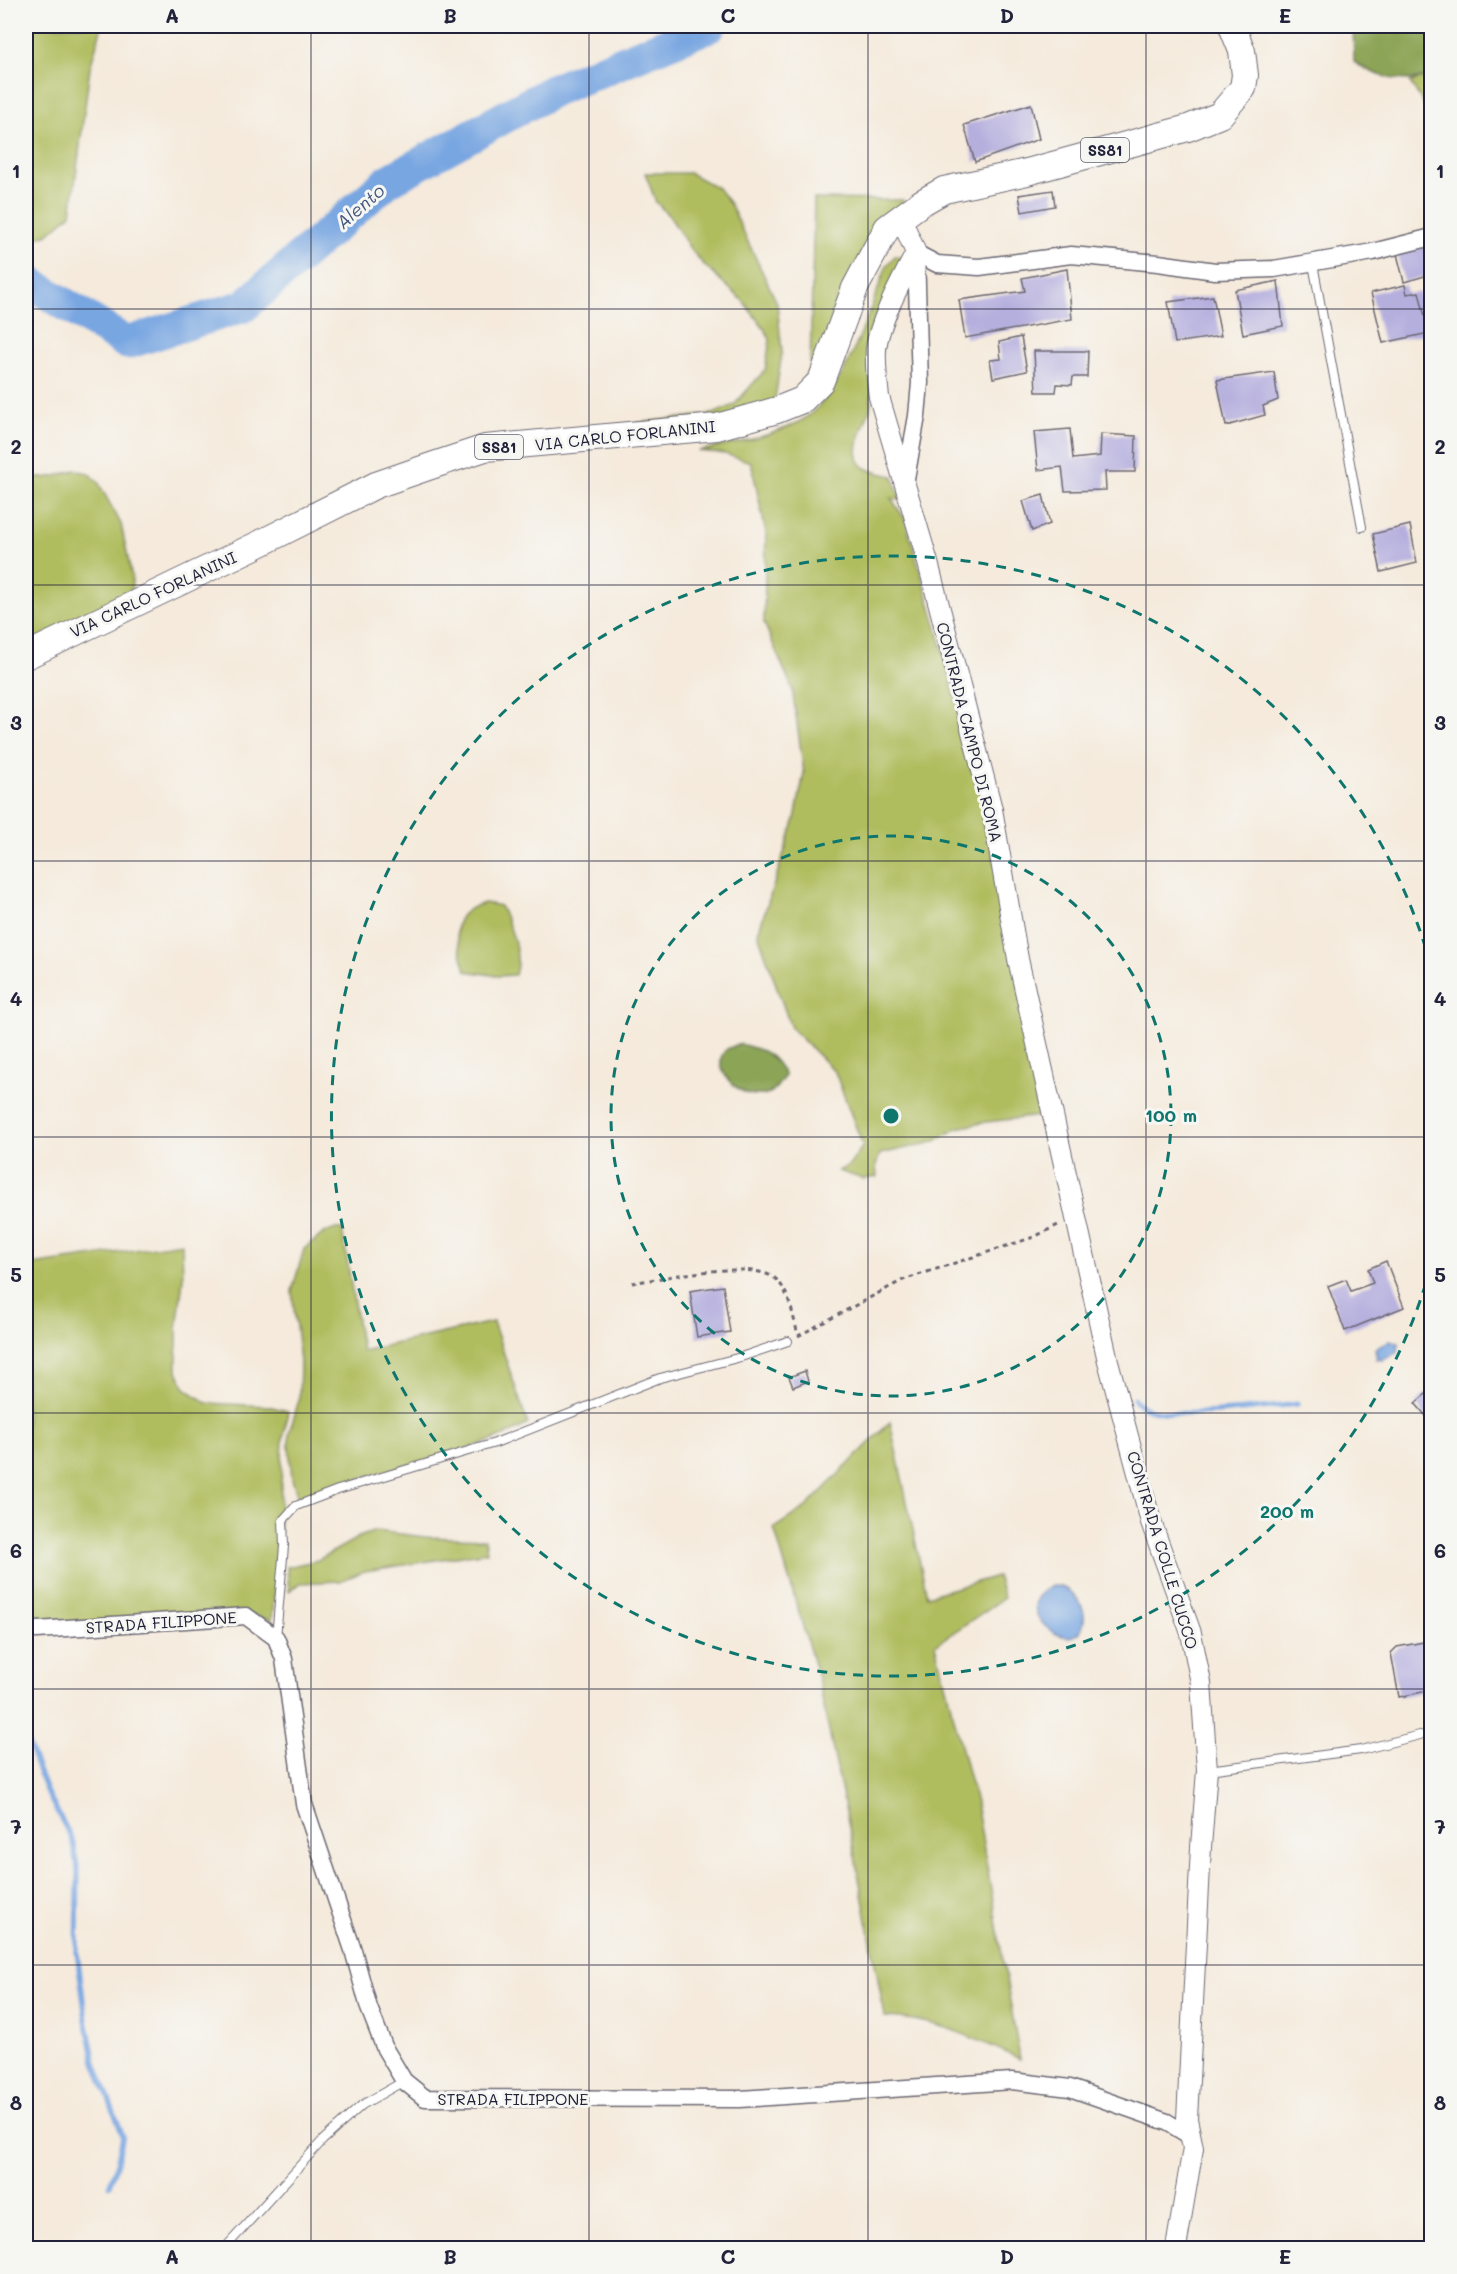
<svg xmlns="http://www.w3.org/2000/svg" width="1457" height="2274" font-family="Mali,sans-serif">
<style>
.green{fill:#b0bd5f;stroke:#69704d;stroke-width:1.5}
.forest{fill:#8ca456;stroke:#576348;stroke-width:1.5}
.water{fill:#78a6e1;stroke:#4d648e;stroke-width:1.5}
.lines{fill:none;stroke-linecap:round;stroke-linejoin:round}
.stream{stroke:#78a6e1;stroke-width:5}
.river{stroke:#78a6e1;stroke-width:33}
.building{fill:#b5afde}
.service-casing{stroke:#6c6873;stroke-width:10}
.minor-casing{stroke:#6c6873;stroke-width:19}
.tertiary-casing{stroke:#6c6873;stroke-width:22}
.primary-casing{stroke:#6c6873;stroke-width:28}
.path{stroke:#6c6873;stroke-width:3;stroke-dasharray:4.5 4.5;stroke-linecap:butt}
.service{stroke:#fff;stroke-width:8}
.minor{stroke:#fff;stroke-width:16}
.tertiary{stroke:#fff;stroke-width:20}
.primary{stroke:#fff;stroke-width:26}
.grid{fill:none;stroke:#22223b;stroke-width:1.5;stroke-opacity:0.55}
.ring{fill:none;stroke:#0f766e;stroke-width:3;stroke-dasharray:10 8}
.labels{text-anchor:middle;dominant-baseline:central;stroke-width:6;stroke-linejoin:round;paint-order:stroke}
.shield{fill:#f6f6f2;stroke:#626272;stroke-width:1.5}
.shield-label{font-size:15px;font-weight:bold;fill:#22223b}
.street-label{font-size:16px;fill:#22223b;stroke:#f6f6f2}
.water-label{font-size:18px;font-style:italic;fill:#44577d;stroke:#f6f6f2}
.centre{fill:#0f766e;stroke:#f6f6f2;stroke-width:3}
.ring-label{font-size:18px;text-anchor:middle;font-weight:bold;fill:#0f766e;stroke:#f6f6f2;stroke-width:6;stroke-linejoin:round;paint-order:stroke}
.neatline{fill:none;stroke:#22223b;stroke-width:2}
.grid-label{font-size:20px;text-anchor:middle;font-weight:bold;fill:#22223b}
</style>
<rect width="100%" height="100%" fill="#f6f6f2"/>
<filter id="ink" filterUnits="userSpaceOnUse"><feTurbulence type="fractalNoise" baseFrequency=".0167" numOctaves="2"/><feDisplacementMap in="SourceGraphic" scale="12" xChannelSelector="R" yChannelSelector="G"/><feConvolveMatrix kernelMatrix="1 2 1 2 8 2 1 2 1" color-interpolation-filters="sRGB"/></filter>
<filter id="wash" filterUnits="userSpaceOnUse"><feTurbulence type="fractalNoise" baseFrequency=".008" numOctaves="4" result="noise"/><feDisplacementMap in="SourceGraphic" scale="24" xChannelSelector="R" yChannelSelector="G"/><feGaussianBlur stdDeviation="1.35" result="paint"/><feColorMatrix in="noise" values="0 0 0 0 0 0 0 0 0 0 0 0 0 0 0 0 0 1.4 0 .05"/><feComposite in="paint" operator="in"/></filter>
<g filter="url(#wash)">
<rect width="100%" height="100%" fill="#f5eadb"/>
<g class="green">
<path d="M26,26h76l-12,42 -19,146 -23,20 -22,7z"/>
<path d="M1431,76l1,2 -1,49 -8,-24 -13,-21z"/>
<path d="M645,173h45l28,15 12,16 47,99 5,49 -8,54 24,-16 12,-22 4,-169 89,1 1,9 -31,32 -53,127 -10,17 -14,13 -22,9 -63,14 -33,4 -91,4 126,-15 21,-9 31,-35 5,-30 -5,-10 -22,-29 -41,-38 -13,-16 -19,-30 -14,-15z"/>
<path d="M895,256l6,1 1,3 -30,129c0,6 -1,13 -2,19 -4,15 -24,49 -4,60 8,5 18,6 27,8l8,24 -10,-2 14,21 31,105 46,175 66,316 -61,7 -30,6 -23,14 -54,12 -4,11 1,12 -14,2 -25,-8 11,-5 14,-20 -28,-74 -44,-44 -33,-95 37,-114 9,-46 -12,-85 -28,-65 2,-90 -15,-71 -26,-8 -26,-3c32,-7 68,-13 98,-28 47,-24 71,-110 90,-158z"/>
<path d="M75,470l13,3 10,9 23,42 11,54 -1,18 -105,50v-172c15,8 34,1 49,-4z"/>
<path d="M485,903l15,3c10,19 22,48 15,69l-17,1 -32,-5c-8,-31 -23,-57 19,-68z"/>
<path d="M336,1229h6l20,122 131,-29 35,102c-38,21 -81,30 -123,42 -36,9 -71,21 -107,32l-6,-19 -3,-32v-14l10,-33 1,-38 -8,-71 12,-42 20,-16z"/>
<path d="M182,1243l1,36 -6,50v42l8,17 22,15 61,3 20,5 -5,27 -5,121 -6,61 -19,-5 -178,10 -49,-3v-356z"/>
<path d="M890,1422l37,174 70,-20 7,22 -69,47 41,158 44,256c-44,-20 -86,-41 -135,-42l-32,-171 -35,-168 -44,-150 32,-21z"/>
<path d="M376,1531l49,6 60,2 2,13 -122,19 -25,10 -40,2 -11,8 -2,-24 31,-7 41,-23z"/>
</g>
<g class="forest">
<path d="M1353,26h78v50c-30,8 -51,3 -77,-14z"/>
<path d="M740,1044c24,6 33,9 45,32 -4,4 -8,12 -12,15 -30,18 -67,-26 -46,-42 3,-2 9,-3 13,-5z"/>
</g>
<g class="water">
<path d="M1390,1340l9,3 -1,9 -15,8 -6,-1 -2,-10z"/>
<path d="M1052,1586c20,0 38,21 30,42 -12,29 -77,-21 -30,-42z"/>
</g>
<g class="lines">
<g class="stream">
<path d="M1134,1399c3,3 7,7 11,9 28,12 120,0 153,-4"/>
<path d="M26,1738l20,53 26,48 6,32 -1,81 9,68 9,42 28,74 -6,27 -8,23"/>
</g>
<path class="river" d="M26,280l101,63 117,-37 144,-125 166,-91 156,-64"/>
</g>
<g id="blocks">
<g class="building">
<path d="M1031,104l8,35 -64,23 -11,-37z"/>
<path d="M1053,190l2,16 -33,6 -3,-17z"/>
<path d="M1432,244v30l-28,8 -7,-28z"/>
<path d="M1067,269l5,50 -107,19 -6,-38 66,-9 -3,-13z"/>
<path d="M1278,281l5,45 -40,8 -8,-44z"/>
<path d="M1405,285l2,9 12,-2 10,41 -46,10 -12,-50z"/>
<path d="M1213,296l8,40 -46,7 -7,-41z"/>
<path d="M1021,337l6,34 -34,7 -3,-18 11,-1 -2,-17z"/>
<path d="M1034,351h54l-1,26h-14l-1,8 -15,-1 -1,8h-20z"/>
<path d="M1274,372l4,28 -15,6 2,9 -39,11 -9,-46z"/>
<path d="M1070,429l3,30 27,-3 1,-22 35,2 -1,36h-30l1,18 -41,1 -3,-24 -24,3 -4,-38z"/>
<path d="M1043,495l7,29 -18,7 -9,-30z"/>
<path d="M1410,525l7,38 -36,9 -8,-38z"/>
<path d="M1386,1261l18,46 -59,24 -17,-45 18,-7 5,12 22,-8 -5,-14z"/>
<path d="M723,1286l7,46 -33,5 -7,-46z"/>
<path d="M805,1371l3,10 -15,6 -4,-10z"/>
<path d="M1432,1389v34l-17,-20z"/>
<path d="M1424,1642l8,48 -33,7 -8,-44 6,-6z"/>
</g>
</g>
</g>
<g filter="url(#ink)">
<use href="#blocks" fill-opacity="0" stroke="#6c6873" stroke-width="1.5"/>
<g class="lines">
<g class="service-casing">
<g id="service">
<path d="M1313,264l49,263"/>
<path d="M276,1638l8,-92 -1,-26 13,-14 42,-16 157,-47 165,-65 81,-21 47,-16"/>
<path d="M1208,1770l153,-20 59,-15"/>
<path d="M225,2248l98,-108 39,-35 42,-24"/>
</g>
</g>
<g class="minor-casing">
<g id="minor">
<path d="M916,253l21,11 42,3 92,-12 87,8 57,8 59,-2 99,-17 59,-15"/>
<path d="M905,484l12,-68 3,-33 -4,-130"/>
<path d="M26,1629l11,1 209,-14 30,22 8,21 20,145 49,146 16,58 16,41 19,32 21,17 315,1 272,-18 58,7 97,34 23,14"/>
</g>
</g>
<g class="tertiary-casing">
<path id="tertiary" d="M901,218l15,35c-13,25 -37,68 -40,96 -1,17 1,32 3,48l48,162 65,250 26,150 90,402 43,161 40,111 10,50 6,87 -6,77 -14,272 6,29 -17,100"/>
</g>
<g class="primary-casing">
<path id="primary" d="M26,656l229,-110 121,-61 55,-19 54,-18 232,-21 60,-17 25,-10 19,-19 34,-93 32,-60 34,-25 23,-13 83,-18 161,-44 32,-13 23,-27 2,-13 -3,-24 -10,-25"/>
</g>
<g class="path">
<path d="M632,1283c33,-5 121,-25 145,-3 12,12 16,36 20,51"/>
<path d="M798,1336l105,-56 131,-43 24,-12"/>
</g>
<use href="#service" class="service"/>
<use href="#minor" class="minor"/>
<use href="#tertiary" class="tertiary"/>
<use href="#primary" class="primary"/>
</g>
</g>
<path class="grid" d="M311,26v2222M589,26v2222M868,26v2222M1146,26v2222M26,309h1406M26,585h1406M26,861h1406M26,1137h1406M26,1413h1406M26,1689h1406M26,1965h1406"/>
<g class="ring">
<circle cx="891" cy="1116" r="280"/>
<path d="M1431 1266A560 560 0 1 1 1431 966"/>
</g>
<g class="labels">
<g class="shield">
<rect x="1081" y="138" width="48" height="24" rx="4.5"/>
<rect x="475" y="435" width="48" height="24" rx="4.5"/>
</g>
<g class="shield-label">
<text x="1105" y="150">SS81</text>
<text x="499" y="447">SS81</text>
</g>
<g class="street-label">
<text transform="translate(625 435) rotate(-6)">VIA CARLO FORLANINI</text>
<text transform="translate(153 594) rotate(-25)">VIA CARLO FORLANINI</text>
<text transform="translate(970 732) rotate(76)">CONTRADA CAMPO DI ROMA</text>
<text transform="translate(1163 1550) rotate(73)">CONTRADA COLLE CUCCO</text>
<text transform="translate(161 1622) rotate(-4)">STRADA FILIPPONE</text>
<text x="513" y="2098">STRADA FILIPPONE</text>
</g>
<g class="water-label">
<text transform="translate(360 206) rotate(-41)">Alento</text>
</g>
</g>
<circle cx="891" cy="1116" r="9" class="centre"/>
<g class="ring-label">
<text x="1171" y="1122">100 m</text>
<text x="1287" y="1518">200 m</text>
</g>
<rect width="1457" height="2274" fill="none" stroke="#f6f6f2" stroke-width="66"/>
<rect x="33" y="33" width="1391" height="2208" class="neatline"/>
<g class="grid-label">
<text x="172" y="23">A</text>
<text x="450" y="23">B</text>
<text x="728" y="23">C</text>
<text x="1007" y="23">D</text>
<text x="1285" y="23">E</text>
<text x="16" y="178">1</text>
<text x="1440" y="178">1</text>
<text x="16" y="454">2</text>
<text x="1440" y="454">2</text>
<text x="16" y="730">3</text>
<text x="1440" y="730">3</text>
<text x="16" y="1006">4</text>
<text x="1440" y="1006">4</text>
<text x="16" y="1282">5</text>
<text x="1440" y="1282">5</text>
<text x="16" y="1558">6</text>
<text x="1440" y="1558">6</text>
<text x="16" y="1834">7</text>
<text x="1440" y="1834">7</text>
<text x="16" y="2110">8</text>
<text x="1440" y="2110">8</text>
<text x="172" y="2264">A</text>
<text x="450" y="2264">B</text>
<text x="728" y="2264">C</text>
<text x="1007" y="2264">D</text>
<text x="1285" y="2264">E</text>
</g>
</svg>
